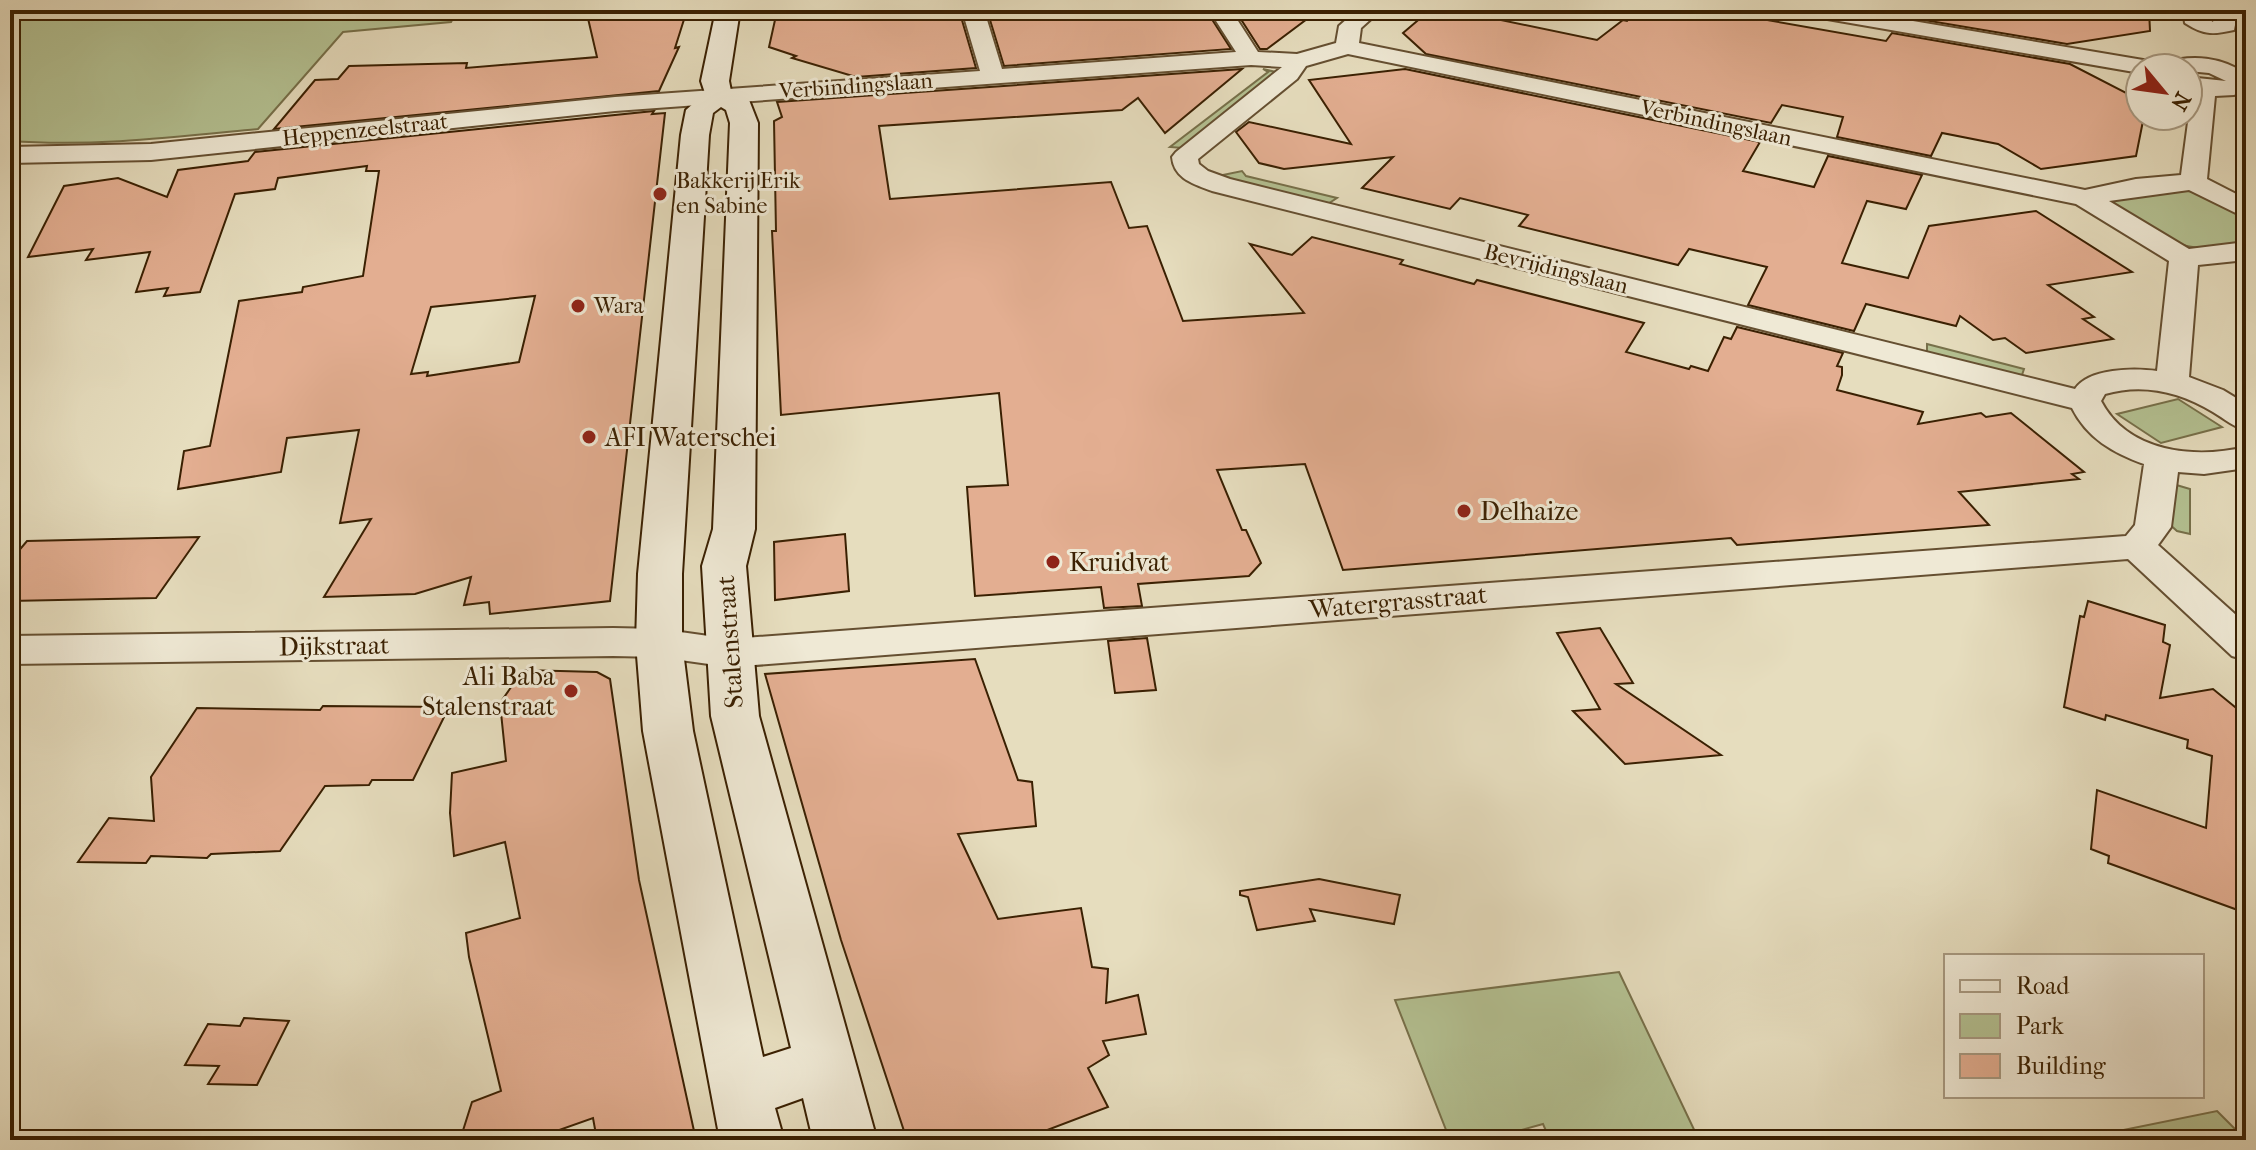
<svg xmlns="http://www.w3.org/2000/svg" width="2256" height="1150" font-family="'IM FELL French Canon',serif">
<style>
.green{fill:#b4c192;stroke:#77704a;stroke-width:2}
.building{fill:#e3ae91;stroke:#3a2002;stroke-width:2;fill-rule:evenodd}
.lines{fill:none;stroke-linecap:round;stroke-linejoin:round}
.street-casing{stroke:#654f31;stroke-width:4}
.secondary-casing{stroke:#3a2002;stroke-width:4}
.street{fill:#efe9d5;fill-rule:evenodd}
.secondary{fill:#efe9d5;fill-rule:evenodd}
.poi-dot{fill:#8f2418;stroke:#efe9d5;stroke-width:3}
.labels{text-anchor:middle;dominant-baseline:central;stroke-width:6;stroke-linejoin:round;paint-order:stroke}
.far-street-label{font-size:22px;fill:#3a2002;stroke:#efe9d5}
.far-poi-label{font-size:22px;fill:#3a2002;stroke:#efe9d5;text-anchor:start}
.poi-label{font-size:26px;fill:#3a2002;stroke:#efe9d5;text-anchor:start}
.street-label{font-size:26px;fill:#3a2002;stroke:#efe9d5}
</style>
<rect width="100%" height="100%" fill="#e6ddbe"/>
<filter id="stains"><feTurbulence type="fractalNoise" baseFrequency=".0025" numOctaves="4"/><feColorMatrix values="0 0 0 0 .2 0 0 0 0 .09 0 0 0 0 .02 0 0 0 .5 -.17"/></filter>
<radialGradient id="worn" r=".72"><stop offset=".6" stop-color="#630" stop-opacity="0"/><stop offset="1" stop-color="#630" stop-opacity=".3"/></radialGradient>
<g class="green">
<path d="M10,10h469l-24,5 -4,7 -108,10 -85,97c-83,8 -165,18 -248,12z"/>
<path d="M1263,69l17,4 -97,75 -13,-1 98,-75z"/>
<path d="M1242,171l4,5 91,22 -11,7h-7l-101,-29z"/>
<path d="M2179,189l20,4 47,22v31c-72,10 -82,-9 -139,-45z"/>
<path d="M1927,344l97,25 -3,9 -94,-23z"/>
<path d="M2178,399l44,28 -61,16 -44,-29z"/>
<path d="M2173,484l17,5v45l-13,-3 -10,-9z"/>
<path d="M1619,972l80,168h-149l-7,-16 -58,16h-35l-55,-140z"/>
<path d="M2217,1111l29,29h-172z"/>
</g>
<g class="building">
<path d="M619,10h68l-12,38 4,-1 -20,44 -385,38 41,-49 23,-1 11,-13 118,-3 -1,5 131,-11 -10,-43z"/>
<path d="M801,10h158l17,58 -120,9 -64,-19 4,-2 -27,-9 8,-36z"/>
<path d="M987,10h53l2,6 89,-6h75l25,39 -227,17z"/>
<path d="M1235,10h84l-52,39h-7z"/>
<path d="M1430,10h23l144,30 26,-20 4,1 8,-9 47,8 8,-10h20l176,31 6,-8 178,31 70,36v16h4l-8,40 -95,13 -43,-25 -56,-11 -11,23 -94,-19 6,-20 -61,-12 -11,18 -345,-69 -23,-21z"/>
<path d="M1903,10h246l1,21 -83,13 -167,-28z"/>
<path d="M1242,69l-77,64 -27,-35 -16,12 -243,16 11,73 221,-17 18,46 18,-2 36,95 121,-8 -54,-69 42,11 20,-18 91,23 -3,4 74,20 3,-4 167,43 -18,29 63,17 2,-3 17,5 16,-34 7,2 6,-12 106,26 -6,13 5,1v8l-5,15 86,22 -5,12 63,-11 5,4 25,-4 73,59 -12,2 7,5 -120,13 30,33 -252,20 -6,-7 -388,32 -38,-106 -88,6 25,60h4l15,33 -12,13 -111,8 4,22 -38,2 -3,-21 -126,9 -8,-109 41,-2 -9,-92 -218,22 -9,-184h4l-2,-110 8,-4 -5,-15z"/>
<path d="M1405,69l355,73 -17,29 71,16 14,-31 94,19 -16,34 -39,-8 -25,62 66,15 21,-52 107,-15 96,61 -84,13 46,32 -11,2 30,20 -87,14 -21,-15 -12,2 -33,-24 -4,10 -90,-22 -12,27 -106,-26 19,-38 -78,-18 -11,16 -159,-39 9,-11 -68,-17 -10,11 -88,-21 31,-31 -109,12 -25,-6 -23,-31 13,-10 102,22 -42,-64z"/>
<path d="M654,111l-2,3 13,-1 -55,488 -120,13 -1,-12 -25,3 7,-28 -56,17 -91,3 47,-78 -31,4 19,-93 -72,8 -6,34 -103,17 6,-38 26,-5 29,-145 63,-9 1,-5 60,-11 16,-105h-13l1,-5 -89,12 -3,11 -40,5 -35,98 -36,4 4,-8 -32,4 14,-40 -64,8 7,-11 -65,8 36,-71 54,-8 49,19 11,-27 70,-9 7,-9zM535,296l-16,66 -92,14 1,-4 -17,2 20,-67z"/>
<path d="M845,534l4,57 -74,9 -1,-58z"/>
<path d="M199,537l-43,61 -146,3v-40l17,-20z"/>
<path d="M2088,601l77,24 -2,17 7,3 -10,53 53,-9 33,27v197l-138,-50 1,-7 -18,-7 6,-59 109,38 6,-72 -25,-8 1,-8 -82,-25 -1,5 -41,-13 16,-91 4,1z"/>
<path d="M1600,628l33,55 -17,1 105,71 -96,9 -52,-53 27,-2 -43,-76z"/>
<path d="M1147,638l9,52 -41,3 -7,-52z"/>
<path d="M975,659l43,121 14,2 4,44 -78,8 40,85 83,-11 11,59 16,2 -2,34 32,-8 8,39 -43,7 6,14 -21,13 20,39 -87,33h-114l-66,-200 -76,-266z"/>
<path d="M523,670l74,2 13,7 29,201 57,260h-99l-4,-22 -62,22h-71l12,-38 29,-11 -32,-134 -3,-24 54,-15 -15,-76 -51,14 -4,-43 2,-40 54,-12 -6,-58z"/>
<path d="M323,706l126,1 -36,73h-41l-3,5 -44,1 -45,65 -69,3 -4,4 -56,-2 -5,7 -68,-1 31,-44 45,3 -3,-44 46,-69 123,2z"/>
<path d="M1319,879l81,16 -6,29 -84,-15 5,12 -58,9 -9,-33 -8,-2v-4z"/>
<path d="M244,1018l45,3 -32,64 -49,-1 11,-18 -34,-1 23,-41 32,2z"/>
</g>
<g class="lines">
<g class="street-casing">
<g id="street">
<path d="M962,10h22l18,59 234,-17 -27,-42h22l27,42 39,2 39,-11 3,-17 18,-16h24l-20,18 -2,15 726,147 51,-11 45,-4 11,-83 -4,-1v-14l38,4 -17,-8 -21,-2v-3h-48v5l-330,-57 -11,-6h49l301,51 8,2 3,5 4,-5c28,-9 58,-6 82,11v15l-12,6 -19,1 -8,83 39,20v19l-57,-28 -80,11 80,48 57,-7v18l-48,5 -9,112 34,13 23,14v26c-13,-3 -21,-11 -33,-18 -33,-20 -70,-29 -108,-18l-4,7c27,52 94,58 145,46v21l-42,6 -26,-2 -7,55 -13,18 88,79v36l-14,-4 -104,-97 -1398,108 -71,-10 -46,-1 -603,8v-28l603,-8 46,1 71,10 1396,-103 9,-11 9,-61c-31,-11 -57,-26 -72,-56l-860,-217c-18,-7 -38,-12 -40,-34l4,-5 106,-85 -31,-2 -636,46 -464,49 -141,3v-16l141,-3 464,-47 365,-26zM1348,54l728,150 93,57 -12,110c-23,-3 -68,-3 -82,18l-845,-210 -22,-8 -9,-7 -1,-5 99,-80 9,-13z"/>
<path d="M2183,10h22l-1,6 9,6 3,-12h22l-4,20c-22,5 -30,5 -49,-7z"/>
</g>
</g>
<g class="secondary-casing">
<path id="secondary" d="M716,10h24l-11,71 2,10 18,9 9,23 -3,406 -9,37 13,150 118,424h-64l-10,-42 -28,10 9,32h-64l-77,-409 -7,-88 2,-69 43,-439 5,-25 19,-17 -4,-12zM721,107l5,3 4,13 -17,406 -11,37 9,150 80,332 -28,9 -70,-326 -11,-88v-69l27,-439 4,-22z"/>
</g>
<use href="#street" class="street"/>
<use href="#secondary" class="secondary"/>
</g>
<g class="poi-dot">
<circle cx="660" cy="194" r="8"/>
<circle cx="578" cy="306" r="8"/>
<circle cx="589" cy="437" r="8"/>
<circle cx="1464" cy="511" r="8"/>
<circle cx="1053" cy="562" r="8"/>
<circle cx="571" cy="691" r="8"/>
</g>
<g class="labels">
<g class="far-street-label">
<text transform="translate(856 86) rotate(-4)">Verbindingslaan</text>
<text transform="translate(1716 123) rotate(12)">Verbindingslaan</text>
<text transform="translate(365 130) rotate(-6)">Heppenzeelstraat</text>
<text transform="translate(1556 269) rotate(14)">Bevrijdingslaan</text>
</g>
<g class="far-poi-label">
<text x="676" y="181">Bakkerij Erik<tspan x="676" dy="25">en Sabine</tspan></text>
<text x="594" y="306">Wara</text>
</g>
<g class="poi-label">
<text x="605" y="437">AFI Waterschei</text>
<text x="1480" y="511">Delhaize</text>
<text x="1069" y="562">Kruidvat</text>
<text x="555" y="676" text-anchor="end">Ali Baba<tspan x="555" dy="30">Stalenstraat</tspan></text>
</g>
<g class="street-label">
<text transform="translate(1398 602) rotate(-5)">Watergrasstraat</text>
<text transform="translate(730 642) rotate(-94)">Stalenstraat</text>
<text transform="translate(334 646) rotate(-1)">Dijkstraat</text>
</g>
</g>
<rect width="2256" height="1150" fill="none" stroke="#e6ddbe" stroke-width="40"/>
<rect x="12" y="12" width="2232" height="1126" fill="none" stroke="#3a2002" stroke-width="4"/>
<rect x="20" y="20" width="2216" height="1110" fill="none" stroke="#3a2002" stroke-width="2"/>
<rect x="1944" y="954" width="260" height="144" fill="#efe9d5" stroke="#a79981" stroke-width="2"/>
<rect x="1960" y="980" width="40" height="12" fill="#efe9d5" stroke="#a79981" stroke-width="2"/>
<text x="2016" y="994" font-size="24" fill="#3a2002">Road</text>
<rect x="1960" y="1014" width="40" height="24" fill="#b4c192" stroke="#a79981" stroke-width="2"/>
<text x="2016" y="1034" font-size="24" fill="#3a2002">Park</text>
<rect x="1960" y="1054" width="40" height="24" fill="#e3ae91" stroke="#a79981" stroke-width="2"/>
<text x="2016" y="1074" font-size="24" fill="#3a2002">Building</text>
<g transform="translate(2164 92) rotate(119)"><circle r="38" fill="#efe9d5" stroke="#a79981" stroke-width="2"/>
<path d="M0-6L14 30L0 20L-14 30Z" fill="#8f2418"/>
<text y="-12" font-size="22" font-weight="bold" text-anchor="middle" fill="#3a2002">N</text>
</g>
<rect width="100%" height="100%" filter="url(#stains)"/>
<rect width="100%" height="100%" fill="url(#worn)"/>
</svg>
